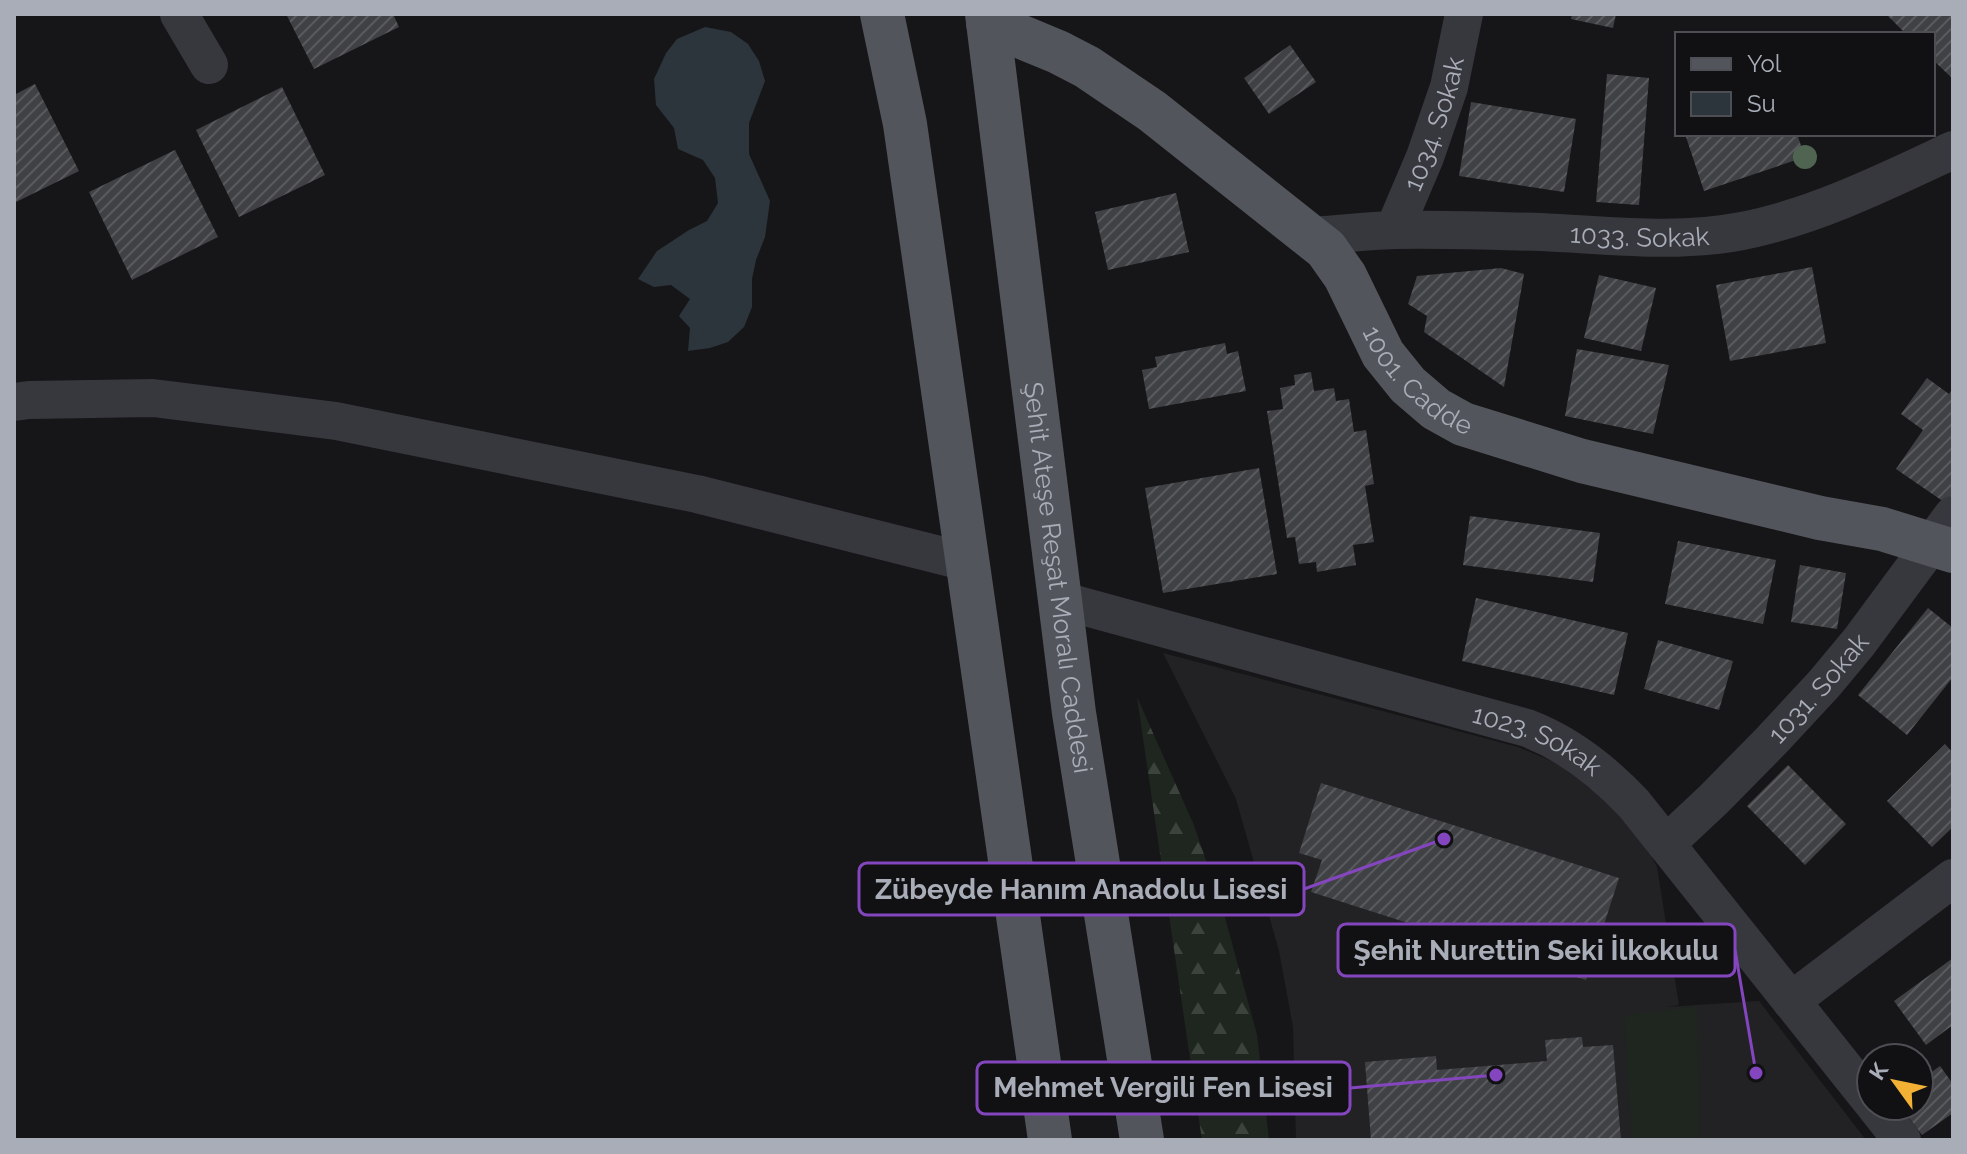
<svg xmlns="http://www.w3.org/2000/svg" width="1967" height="1154" font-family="Raleway,sans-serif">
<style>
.built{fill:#222225}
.grass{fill:#1e261f}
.forest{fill:url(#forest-firs)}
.water{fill:#2c353c}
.building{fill:url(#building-hatch)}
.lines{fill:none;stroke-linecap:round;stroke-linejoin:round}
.minor{stroke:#37383d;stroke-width:38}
.major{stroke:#53555c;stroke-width:44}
.tree{fill:#506452}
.labels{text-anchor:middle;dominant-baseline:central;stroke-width:6;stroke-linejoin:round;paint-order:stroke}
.street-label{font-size:26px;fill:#a8adb8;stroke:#111113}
.leader{fill:none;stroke:#8446be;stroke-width:3}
.callout-dot{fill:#8446be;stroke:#111113;stroke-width:3}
.callout{fill:#111113;stroke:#8446be;stroke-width:3}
.callout-label{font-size:28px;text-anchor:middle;font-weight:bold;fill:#a8adb8}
</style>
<defs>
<pattern id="forest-firs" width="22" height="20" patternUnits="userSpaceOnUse" patternTransform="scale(2)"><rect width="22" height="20" fill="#1e261f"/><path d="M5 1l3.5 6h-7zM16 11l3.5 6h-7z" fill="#3c433d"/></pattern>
<pattern id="building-hatch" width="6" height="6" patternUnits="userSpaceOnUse" patternTransform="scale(2)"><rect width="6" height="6" fill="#404145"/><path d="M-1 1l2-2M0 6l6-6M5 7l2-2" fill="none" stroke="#595a5e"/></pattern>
</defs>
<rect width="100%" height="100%" fill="#161618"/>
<path class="built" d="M1163,653l355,94 71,30 38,34 30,56 22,138 -13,2 93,-6 107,139h-570l-3,-113 -14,-76 -43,-152z"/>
<path class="grass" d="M1697,1006l2,134h-67l-8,-124z"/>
<path class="forest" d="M1137,697l56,126 28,80 36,132 12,105h-67z"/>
<path class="water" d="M705,27l26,5 17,12 11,17 6,20 -16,42v31l21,47 -5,36 -9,23 -4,19v28l-8,20 -16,15 -18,6 -22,3 2,-23 -11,-12 11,-17 -19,-14 -17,2 -16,-8 19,-28 32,-21 18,-9 11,-18 -3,-25 -12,-18 -25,-11 -4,-21 -18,-23 -2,-26 12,-26 11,-14z"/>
<g class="building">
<path d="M286,14h107l6,13 -85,42z"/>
<path d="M1572,14h44l-3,14 -42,-9z"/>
<path d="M1886,14h67v65l-20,-19v-26h-27z"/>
<path d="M1290,45l26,37 -47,32 -25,-36z"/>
<path d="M1607,74l42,4 -10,127 -43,-3z"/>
<path d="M35,84l44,87 -65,32v-108z"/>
<path d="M282,87l43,88 -86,42 -43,-87z"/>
<path d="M1471,102l105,17 -12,73 -105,-16z"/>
<path d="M1685,134h112l8,23 -101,34z"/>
<path d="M175,150l43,87 -86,43 -43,-88z"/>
<path d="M1176,193l13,59 -81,18 -13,-58z"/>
<path d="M1812,267l14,76 -96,18 -14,-76z"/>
<path d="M1501,268l23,6 -20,113 -80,-55 3,-16 -19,-12 9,-28z"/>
<path d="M1599,275l57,13 -15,63 -57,-13z"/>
<path d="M1225,343l2,11 11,-3 8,40 -97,18 -7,-39 15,-3 -2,-10z"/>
<path d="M1577,349l92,16 -16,69 -88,-18z"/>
<path d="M1311,372l3,19 20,-3 2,13 13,-2 5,33 12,-2 8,54 -9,2 9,56 -21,3 3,20 -39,7 -1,-10 -17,2 -4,-27 -8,1 -20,-127 16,-2 -3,-21 15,-3 -1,-10z"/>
<path d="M1927,378l22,16 4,-6v108l-6,8 -51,-35 27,-39 -22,-16z"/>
<path d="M1259,468l18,106 -114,19 -18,-105z"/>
<path d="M1470,516l130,17 -7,49 -130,-17z"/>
<path d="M1678,541l98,19 -13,64 -98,-20z"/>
<path d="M1800,565l46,8 -9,56 -46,-7z"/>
<path d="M1476,598l152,35 -14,62 -152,-34z"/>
<path d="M1928,608l25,20v49l-46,58 -49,-40z"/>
<path d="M1658,640l75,21 -14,49 -75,-21z"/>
<path d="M1945,744l8,9v74l-21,20 -45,-46z"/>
<path d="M1788,765l58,59 -41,41 -58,-59z"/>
<path d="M1321,783l298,95 -33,102 -275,-88 11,-32 -23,-7z"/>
<path d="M1953,958v67l-27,20 -32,-44z"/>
<path d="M1582,1037l1,10 30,-2 8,95h-250l-6,-78 71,-6 1,14 110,-9 -2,-21z"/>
<path d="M1940,1066l13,18v29l-31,22 -22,-29h19v-25z"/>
</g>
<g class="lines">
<g class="minor">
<path d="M179,14l30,51"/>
<path id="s1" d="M1394,230l31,-73 24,-70 15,-73"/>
<path id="s2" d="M1310,236c28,-2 57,-5 85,-6 48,-1 98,1 146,2 67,3 135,12 201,-1 72,-14 145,-50 211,-81"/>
<path d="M14,402l15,-2 124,-2 183,23 361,73 270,68"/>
<path id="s3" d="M1060,600l467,128c42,16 76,43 107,76l237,297"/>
<path id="s4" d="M1666,844l48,-45 58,-59 52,-56 35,-42 94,-127"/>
<path d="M1791,1001l162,-123"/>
<path d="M1875,1106l27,34"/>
</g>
<g class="major">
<path d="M882,14l23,110 145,1016"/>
<path id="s5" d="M987,14l87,699 68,427"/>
<path id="s6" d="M988,23l70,29 29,15 65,44 174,138 19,27 38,78 25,31 28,24 27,15 119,37 238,57 62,11 71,22"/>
</g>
</g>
<circle class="tree" cx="1805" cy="157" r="12"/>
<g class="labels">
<g class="street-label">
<text stroke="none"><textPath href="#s1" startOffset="114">1034. Sokak</textPath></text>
<text stroke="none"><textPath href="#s2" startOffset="330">1033. Sokak</textPath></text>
<text stroke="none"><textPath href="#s6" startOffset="572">1001. Cadde</textPath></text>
<text stroke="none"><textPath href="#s5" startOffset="568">Şehit Ateşe Reşat Moralı Caddesi</textPath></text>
<text stroke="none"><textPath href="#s4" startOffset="218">1031. Sokak</textPath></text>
<text stroke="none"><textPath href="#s3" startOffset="498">1023. Sokak</textPath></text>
</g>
</g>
<path class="leader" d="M1444 839L1304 889M1756 1073L1735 950M1496 1075L1350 1088"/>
<g class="callout-dot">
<circle cx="1444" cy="839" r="8"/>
<circle cx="1756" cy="1073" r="8"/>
<circle cx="1496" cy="1075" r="8"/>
</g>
<g class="callout">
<rect x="859" y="863" width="445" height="52" rx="8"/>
<rect x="1338" y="924" width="397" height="52" rx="8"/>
<rect x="977" y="1062" width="373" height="52" rx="8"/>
</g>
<g class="callout-label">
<text x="1081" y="899">Zübeyde Hanım Anadolu Lisesi</text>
<text x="1536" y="960">Şehit Nurettin Seki İlkokulu</text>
<text x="1163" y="1097">Mehmet Vergili Fen Lisesi</text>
</g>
<rect width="1967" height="1154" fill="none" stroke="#a8adb8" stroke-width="32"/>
<rect x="1675" y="32" width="260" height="104" fill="#111113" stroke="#4d4f55" stroke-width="2"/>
<rect x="1691" y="58" width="40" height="12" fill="#53555c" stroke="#4d4f55" stroke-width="2"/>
<text x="1747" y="72" font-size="24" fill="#a8adb8">Yol</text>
<rect x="1691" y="92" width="40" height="24" fill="#2c353c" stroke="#4d4f55" stroke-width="2"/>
<text x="1747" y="112" font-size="24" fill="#a8adb8">Su</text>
<g transform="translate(1895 1082) rotate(303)"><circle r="38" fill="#111113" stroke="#4d4f55" stroke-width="2"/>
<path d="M0-6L14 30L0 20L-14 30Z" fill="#f2b134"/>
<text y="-12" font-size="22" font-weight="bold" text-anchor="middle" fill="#a8adb8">K</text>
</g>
</svg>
